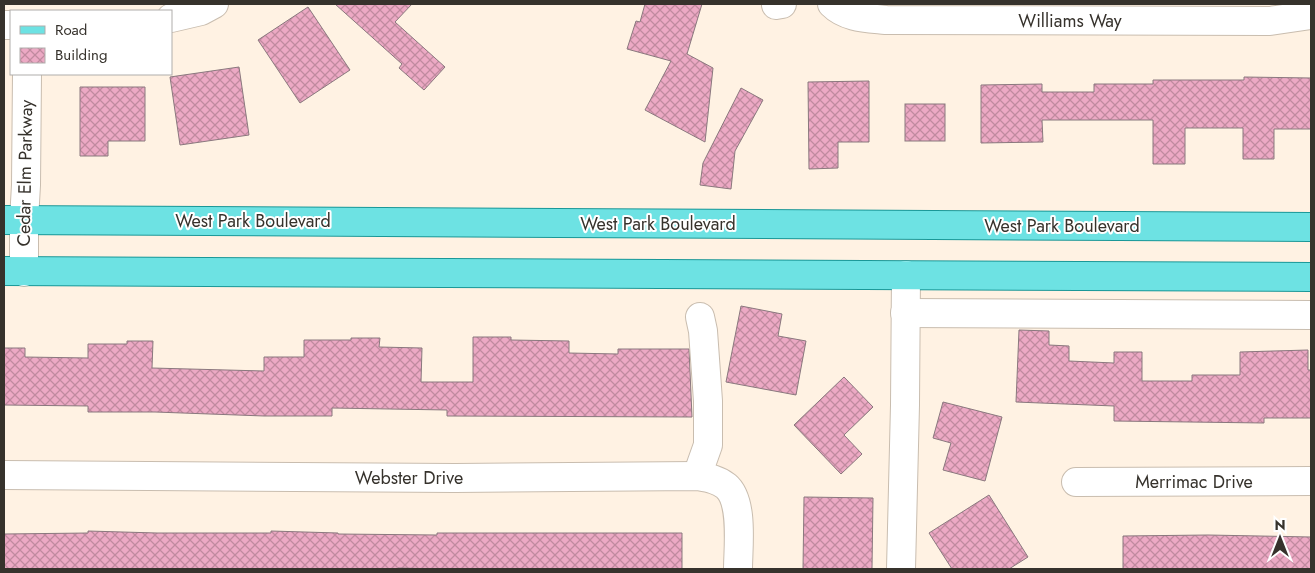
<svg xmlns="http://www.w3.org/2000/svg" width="1315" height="573" font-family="Jost,sans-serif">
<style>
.building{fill:url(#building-cross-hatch);stroke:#8a787e}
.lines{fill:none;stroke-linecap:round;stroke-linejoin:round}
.minor-casing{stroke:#c9bdaf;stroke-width:30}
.major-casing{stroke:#1a9797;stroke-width:30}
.minor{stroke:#fff;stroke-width:28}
.major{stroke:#6de2e3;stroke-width:28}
.labels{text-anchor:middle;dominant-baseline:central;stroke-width:4;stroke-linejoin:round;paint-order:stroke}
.street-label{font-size:18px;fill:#36322c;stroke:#fff}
</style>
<defs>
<pattern id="building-cross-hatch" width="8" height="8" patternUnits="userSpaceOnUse" patternTransform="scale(1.25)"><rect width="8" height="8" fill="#eca9c4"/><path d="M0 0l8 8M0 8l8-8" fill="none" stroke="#c08a9f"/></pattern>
</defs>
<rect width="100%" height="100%" fill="#fff2e3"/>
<g class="building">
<path d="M335,4h77l-17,18 50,45 -21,23 -25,-22 3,-4z"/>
<path d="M645,4h57l-15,50 26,14 -8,74 -60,-32 26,-49 -44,-12 9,-28 4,1z"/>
<path d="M308,7l42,63 -50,33 -42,-63z"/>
<path d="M239,67l10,68 -69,10 -10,-68z"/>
<path d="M1244,77l67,1v51h-37v30h-31v-31h-58v36h-32v-44h-111l1,22 -62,1v-58l61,-1v8h52v-8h59v-4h91z"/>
<path d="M869,81v61h-31v26l-29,1 -1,-87z"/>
<path d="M80,87h65v54h-37v15h-28z"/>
<path d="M741,88l22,12 -28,51 -4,38 -31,-4 3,-22z"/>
<rect x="905" y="104" width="40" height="37"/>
<path d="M741,306l41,8 -4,22 28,5 -10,54 -70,-13z"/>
<path d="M1019,330l30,1v14l20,1v15l45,2v-11h28v29h50v-6h48v-23l68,-2v20h3v48h-47v5l-150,-2v-15l-98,-4z"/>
<path d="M473,337h38v3l58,1v12l49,1v-5h71l3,68 -245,-1v-6l-115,-2v8h-68l-109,-4h-67v-6l-84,-1v-57h21v9l63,1v-14h39v-3h26l-1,27 112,3v-14h40v-17h47v-2h29l-1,9 43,1 -1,34h52z"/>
<path d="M844,377l29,30 -29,28 18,19 -21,20 -47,-49z"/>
<path d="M943,402l59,15 -17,64 -42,-11 8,-27 -18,-5z"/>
<path d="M989,495l39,62 -19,12h-57l-23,-36z"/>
<path d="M804,497l69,1 -1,71h-69z"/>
<path d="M88,531l69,2h114v-2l67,2v1l99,1v-2h245v36h-246l-38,-1v1h-394v-35l84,-1z"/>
<path d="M1208,535l103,2v32h-188v-33z"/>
</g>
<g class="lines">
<g class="minor-casing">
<g id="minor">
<path d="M832,4c14,14 35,14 54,16l384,1 41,-6"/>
<path d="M776,5l6,-1"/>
<path d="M171,18l30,-7 13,-7"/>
<path d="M4,25h7"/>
<path d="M24,272v-52l2,-35 1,-111"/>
<path d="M905,313l406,2"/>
<path d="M4,475l451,3 242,-2c11,2 20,3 29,10 18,15 12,62 12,83"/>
<path d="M697,476l11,-31v-44l-5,-70 -3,-14"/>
<path d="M1076,482l235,-1"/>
<path d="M901,569l4,-164 1,-130"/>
</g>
</g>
<g class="major-casing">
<g id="major">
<path d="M4,220l1307,7"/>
<path d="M4,271l1307,6"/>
</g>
</g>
<use href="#minor" class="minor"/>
<use href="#major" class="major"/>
</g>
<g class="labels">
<g class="street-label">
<text x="1070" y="21">Williams Way</text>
<text transform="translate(25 173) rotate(-89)">Cedar Elm Parkway</text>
<text x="253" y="221">West Park Boulevard</text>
<text x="658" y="224">West Park Boulevard</text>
<text x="1062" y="226">West Park Boulevard</text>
<text x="409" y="478">Webster Drive</text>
<text x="1194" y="482">Merrimac Drive</text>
</g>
</g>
<rect width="1315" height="573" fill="none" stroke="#36322c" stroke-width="10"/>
<rect x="10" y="10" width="162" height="65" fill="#ffffff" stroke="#afadab"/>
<rect x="20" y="26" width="25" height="8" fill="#6de2e3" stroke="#afadab"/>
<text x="55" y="35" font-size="15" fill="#36322c">Road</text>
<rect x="20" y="48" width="25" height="15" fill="url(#building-cross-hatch)" stroke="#afadab"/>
<text x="55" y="60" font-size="15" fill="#36322c">Building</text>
<g transform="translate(1280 538)" stroke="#ffffff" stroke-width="4" paint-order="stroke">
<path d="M0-4L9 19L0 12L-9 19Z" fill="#36322c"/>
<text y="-8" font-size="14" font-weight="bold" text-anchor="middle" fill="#36322c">N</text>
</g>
</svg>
